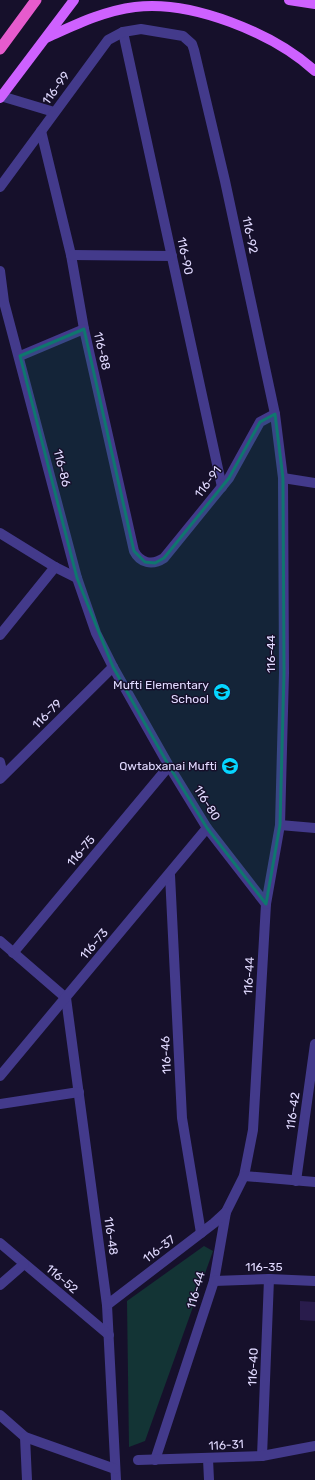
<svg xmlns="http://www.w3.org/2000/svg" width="315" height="1480" font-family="Rubik,sans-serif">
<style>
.green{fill:#133435}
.building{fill:#291c4c}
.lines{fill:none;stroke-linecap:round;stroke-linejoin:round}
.minor{stroke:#433a8b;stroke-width:10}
.primary{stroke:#ce61ff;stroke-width:10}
.trunk{stroke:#e65bcd;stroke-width:11}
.marked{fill:#0f766e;fill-opacity:0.2;stroke:#0f766e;stroke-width:3;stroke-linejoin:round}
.labels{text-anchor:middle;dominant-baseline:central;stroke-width:3;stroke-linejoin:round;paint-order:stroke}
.street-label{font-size:12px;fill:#e1daff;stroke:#16102b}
.poi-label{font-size:12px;fill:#e1daff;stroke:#16102b;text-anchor:end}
</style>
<rect width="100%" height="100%" fill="#16102b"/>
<path class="green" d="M204,1246l9,5 -68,190 -16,6 -2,-146z"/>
<path class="building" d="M300,1301l15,1v19l-15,-1z"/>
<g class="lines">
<g class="minor">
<path d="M123,32l99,455"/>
<path d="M1,96l53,16"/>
<path d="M41,131l30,124 13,74 50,222c6,12 18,15 30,7l65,-80 31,-56 15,-8"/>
<path d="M0,187l108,-147 15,-8 18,-3 42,7 9,8 2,6 31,131 50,233 8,64 1,195 -4,152 -14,79 -13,226 -9,46 -18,36 -12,69 -59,179"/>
<path d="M71,255l101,1"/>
<path d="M0,271l4,31 73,276 19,55 17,34 56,99 38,62 59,76"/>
<path d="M20,356l64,-27"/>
<path d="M283,478l32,5"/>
<path d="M0,533l55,34 22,11"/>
<path d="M0,635l55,-68"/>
<path d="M0,762l3,13"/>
<path d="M0,779l113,-112"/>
<path d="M280,825l35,3"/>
<path d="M170,875l12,243 19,115"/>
<path d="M0,941l66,57 41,307 9,175"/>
<path d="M13,953l156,-187"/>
<path d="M0,1076l207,-248"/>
<path d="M0,1104l79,-12"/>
<path d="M244,1176l71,6"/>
<path d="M296,1181l19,-137"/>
<path d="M0,1243l109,92"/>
<path d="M214,1281l55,-2 46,2"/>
<path d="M0,1285l24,-21"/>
<path d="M107,1305l107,-82 12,-11"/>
<path d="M0,1415l25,22 90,32"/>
<path d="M25,1437l2,43"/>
<path d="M262,1456l7,-177"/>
<path d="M208,1459l1,21"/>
<path d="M138,1460l124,-4 53,-10"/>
</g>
<g class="primary">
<path d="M289,0l26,4"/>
<path d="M46,38c29,-13 57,-27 89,-31 57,-7 138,26 180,64"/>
<path d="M0,98l74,-98"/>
</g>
<path class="trunk" d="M0,49l36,-49"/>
</g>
<path class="marked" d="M84,329l50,222 11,11 10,1 9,-5 65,-80 31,-56 15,-8 8,64 1,195 -4,152 -14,79 -59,-76 -38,-62 -56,-99 -36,-89 -57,-222z"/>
<defs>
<g id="school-disc" transform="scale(0.9)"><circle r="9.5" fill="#06d6ff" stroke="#16102b"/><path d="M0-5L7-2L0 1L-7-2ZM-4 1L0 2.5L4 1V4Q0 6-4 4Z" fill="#111"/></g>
</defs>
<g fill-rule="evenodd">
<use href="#school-disc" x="222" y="692"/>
<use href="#school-disc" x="230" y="766"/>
</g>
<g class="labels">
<g class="street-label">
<text transform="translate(56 88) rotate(-54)">116-99</text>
<text transform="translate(250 235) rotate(78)">116-92</text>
<text transform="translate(185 256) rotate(78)">116-90</text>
<text transform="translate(102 351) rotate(77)">116-88</text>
<text transform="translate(62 468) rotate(76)">116-86</text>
<text transform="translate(208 482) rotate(-53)">116-91</text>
<text transform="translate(271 654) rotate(-90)">116-44</text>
<text transform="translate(47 714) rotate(-45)">116-79</text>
<text transform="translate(207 803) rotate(58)">116-80</text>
<text transform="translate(81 851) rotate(-50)">116-75</text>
<text transform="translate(94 944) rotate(-50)">116-73</text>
<text transform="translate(249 976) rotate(-87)">116-44</text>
<text transform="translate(166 1055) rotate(-93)">116-46</text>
<text transform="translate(293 1111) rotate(-82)">116-42</text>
<text transform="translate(111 1236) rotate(82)">116-48</text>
<text transform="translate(159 1249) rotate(-38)">116-37</text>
<text x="264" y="1267">116-35</text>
<text transform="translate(62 1279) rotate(40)">116-52</text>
<text transform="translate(196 1290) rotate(-74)">116-44</text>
<text transform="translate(253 1367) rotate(-88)">116-40</text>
<text transform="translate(226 1445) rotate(-3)">116-31</text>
</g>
<g class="poi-label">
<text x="209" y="685">Mufti Elementary<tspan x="209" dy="14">School</tspan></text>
<text x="217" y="766">Qwtabxanai Mufti</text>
</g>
</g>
</svg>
